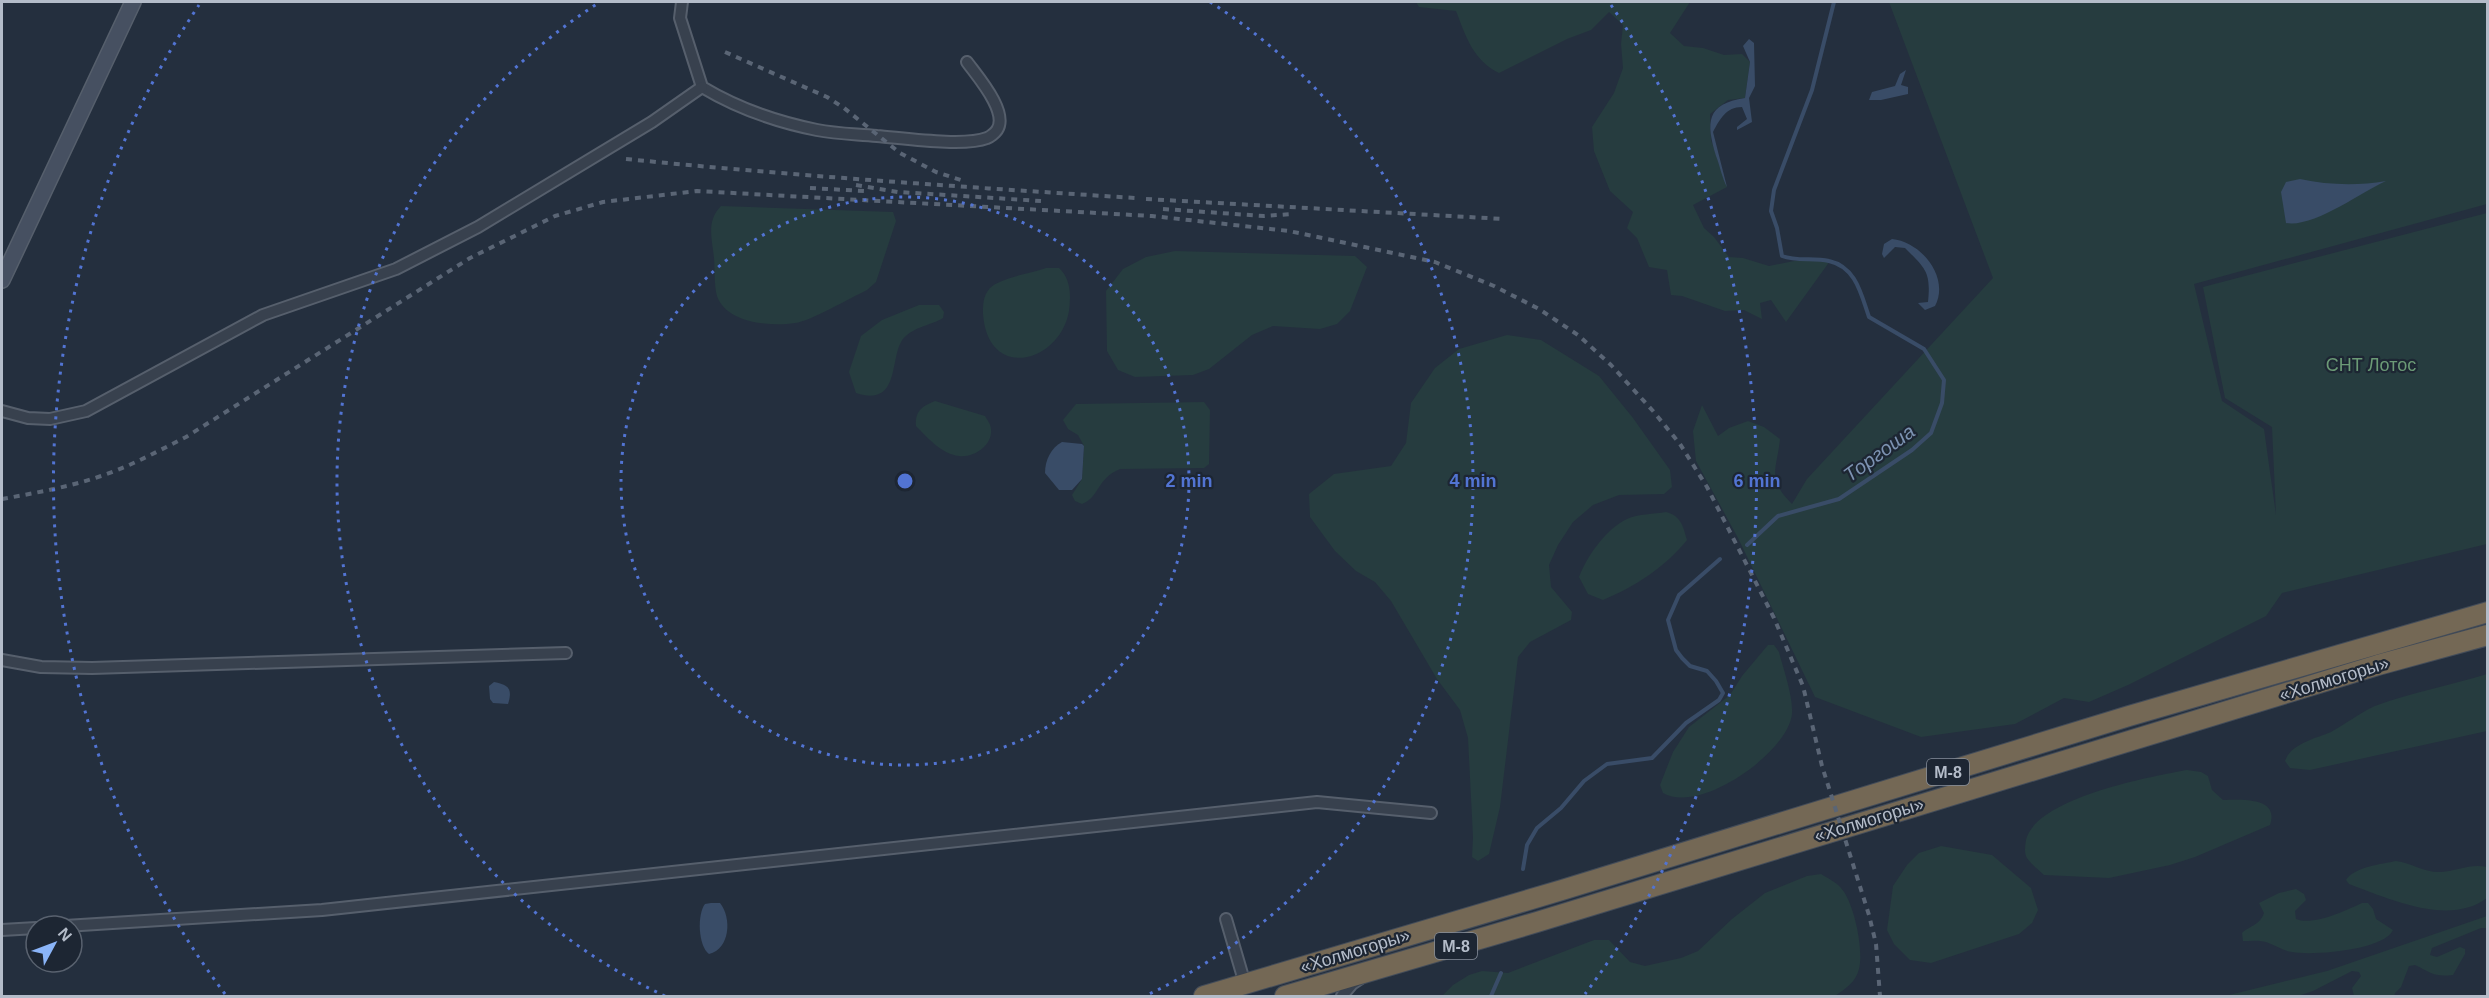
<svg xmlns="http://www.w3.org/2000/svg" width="2489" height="998" font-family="Arial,sans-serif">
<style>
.green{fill:#263c3f}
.water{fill:#394c67}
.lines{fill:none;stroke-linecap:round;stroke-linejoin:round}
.stream{stroke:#394c67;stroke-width:4}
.street-casing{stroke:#565f6c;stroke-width:14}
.secondary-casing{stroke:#565f6c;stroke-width:18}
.highway-casing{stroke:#434c59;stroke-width:22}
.street{stroke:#38414e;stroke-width:10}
.secondary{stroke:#465061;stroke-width:15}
.highway{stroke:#746855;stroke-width:20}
.rail{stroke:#5a6575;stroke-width:4;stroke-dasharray:6 6;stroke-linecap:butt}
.ring{fill:none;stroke:#5274d3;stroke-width:3;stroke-dasharray:3 6}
.labels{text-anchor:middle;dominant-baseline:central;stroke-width:4.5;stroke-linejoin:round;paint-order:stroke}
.shield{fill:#1d2633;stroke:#878f9c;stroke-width:1.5}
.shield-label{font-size:16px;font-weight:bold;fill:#b4bcc9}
.park-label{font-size:18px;fill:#6b9a76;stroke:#1d2633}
.street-label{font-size:18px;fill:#b4bcc9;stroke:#1d2633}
.water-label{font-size:20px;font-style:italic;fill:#7c92b1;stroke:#1d2633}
.centre{fill:#5274d3;stroke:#1d2633;stroke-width:3}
.ring-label{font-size:18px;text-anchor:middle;font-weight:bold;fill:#5274d3;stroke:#1d2633;stroke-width:4.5;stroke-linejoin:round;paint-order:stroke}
</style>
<rect width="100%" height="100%" fill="#242f3e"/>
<g class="green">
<path d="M1416,2h274l-20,31 14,13 19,2 21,7 18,-1 8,8 -5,36 -17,2 -18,14 1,26 16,47 -34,18 11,23 10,9 15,20 14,1 26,8 25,-5h36l-44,61 -15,-22 -11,3 2,16 -18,-9 -19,1 -43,-15 -11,-1 -4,-25 -18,-3 -12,-29 -10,-10 6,-16 -23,-21 -16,-40 -2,-24 22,-34 9,-25 -2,-24 2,-19 -14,-13 -18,18 -24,9 -68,34c-26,-13 -33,-36 -43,-62l-37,-4z"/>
<path d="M1889,2h598v202l-293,80 28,117 42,28 12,86 -4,-88 -47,-29 -22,-111 284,-74v331l-205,49 -16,23 -138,69 -39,17 -25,-4 -49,26 -94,13 -106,-40 -77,-159 -42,-77 -3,-30 9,-26 16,31 11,-8 19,-7 16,6 16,12c-3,31 -14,39 12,65l15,-25 186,-201z"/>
<path d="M721,206l172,6 3,9 -20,61 -9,8c-17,8 -56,31 -72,33 -24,4 -69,0 -78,-27 -3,-11 -2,-26 -3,-38 -2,-19 -8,-37 7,-52z"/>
<path d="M1175,251l180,5 12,11 -17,44 -13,13 -17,5 -47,-3 -21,9 -43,34 -16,6 -58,2 -17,-7 -11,-19 -1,-60 17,-22 23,-12z"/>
<path d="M1046,268h13c12,11 12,27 10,43 -9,52 -81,71 -86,3 0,-10 0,-18 7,-26 10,-10 42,-15 56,-20z"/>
<path d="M919,305h20l5,7 -1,6c-13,8 -33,9 -42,24 -11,20 -2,65 -45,51l-7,-21 12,-36 21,-16z"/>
<path d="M1507,335l34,5 58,36 34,42 37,52 2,17 -8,7 -45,1 -26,10 -20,17 -15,23 -9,20 2,22 21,25 -1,8 -41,22 -12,15 -18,150 -11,47 -11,7 -6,-4 1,-20 -5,-99 -8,-28 -23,-31 -46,-78 -16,-19 -19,-11 -21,-20 -25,-34 -1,-23 25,-20 57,-8 15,-23 5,-40 24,-35 24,-19z"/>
<path d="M935,401l50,15c2,4 6,8 6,13 2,16 -17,29 -32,27 -18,-2 -32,-19 -43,-30 -1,-15 6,-20 19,-25z"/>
<path d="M1204,402l6,8 -1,54 -5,4 -84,1c-24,10 -20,28 -38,35l-7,-3 -3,-6 10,-16 2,-33 -6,-11 -10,-6 -5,-9 13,-16z"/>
<path d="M1666,512c15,4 17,14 21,28 -23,28 -51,46 -84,60l-15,-6 -9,-17c8,-21 27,-48 48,-58 11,-5 27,-5 39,-7z"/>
<path d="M1768,645h6l5,7c4,16 17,52 12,67 -10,38 -92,95 -128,74l-3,-8 13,-33 16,-25 41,-32 12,-19z"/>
<path d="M2487,674v57l-177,39 -20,-2 -5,-7c5,-17 32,-23 46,-29 15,-8 28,-19 44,-26 35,-13 77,-21 112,-32z"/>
<path d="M2187,770l14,2 7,4 4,14 11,10c16,0 57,-4 47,25l-75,32 -25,8 -61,13 -65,-3c-5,-5 -13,-11 -17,-17 -3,-5 -2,-12 -1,-18 10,-42 123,-63 161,-70z"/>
<path d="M1941,846l51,9 39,33 7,22 -6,13 -13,11 -88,29 -21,-3 -16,-16 -7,-14 6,-44 14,-21 12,-12z"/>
<path d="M2396,861c16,2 28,12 45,11 16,-1 30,-9 46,-5v31c-38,29 -100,0 -138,-14l-3,-4c8,-13 36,-16 50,-19z"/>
<path d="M1821,874c6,4 15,8 20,14 13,14 23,62 18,81 -3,13 -14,20 -24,27h-393l11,-11 16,-10 13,-4 26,2 86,-33h15l21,22 15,4 36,-8 17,-7 34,-32 33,-26 42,-17z"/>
<path d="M2296,889l8,5 2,6 -11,11 1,8c17,7 49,-8 66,-16h6l5,6 3,10 17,11c-9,20 -80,26 -101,22 -9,-1 -17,-7 -26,-10 -7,-2 -16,-1 -23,-1l-1,-8c9,-8 18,-8 22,-20l-5,-10 20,-10z"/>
<path d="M2487,916v12h-6l-49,20 -2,7 7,2 23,-10 5,2v5l-12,21c-20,2 -21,-2 -38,-10l-6,1 -8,21 -6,6 -1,3h-40l-2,-8 9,-12 -2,-4 -7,-1 -39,20 -15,5h-73l102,-25z"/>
</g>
<g class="water">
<path d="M1749,39l5,4 1,43 -6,12 3,24 -15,8v-3l10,-8 -5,-12c-16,0 -22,12 -29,25l14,55c-5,-9 -7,-21 -11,-31 -10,-34 -10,-52 29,-58l5,-36 -7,-16z"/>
<path d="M1906,70l-5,15 7,2v7l-27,6h-12l3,-8 23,-6 5,-12z"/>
<path d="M2300,179c28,6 57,7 86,2 -26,12 -73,47 -100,42l-5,-31 5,-10z"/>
<path d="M1892,239c30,3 58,39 43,67l-10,4 -7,-7 10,-1c3,-30 -2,-33 -23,-54l-10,-1 -11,11 -2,-4 2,-10z"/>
<path d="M1062,442l20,2 2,2 -2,33 -10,11h-13l-14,-17c0,-13 6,-25 17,-31z"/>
<path d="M494,682c14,3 19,6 14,22l-15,-1 -3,-4 -1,-13z"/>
<path d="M711,903h9c12,15 10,46 -11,51 -11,-8 -12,-40 -4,-50z"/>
</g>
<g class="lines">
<g class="stream">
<path d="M1747,545l31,-29 61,-17 73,-49 19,-17 11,-30 2,-23 -20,-31 -55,-32c-8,-23 -13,-50 -40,-56 -16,-4 -31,1 -47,-5l-5,-28 -6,-17 3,-21 38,-100 22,-88"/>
<path d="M1523,869l4,-24 10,-17 24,-20 23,-27 23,-17 45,-6 34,-35 33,-23 4,-7 -7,-12 -9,-10 -17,-5 -8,-8 -6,-8 -8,-30 11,-25 41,-36"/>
<path d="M1491,996l10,-23"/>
</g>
<g class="street-casing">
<g id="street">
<path d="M682,2l-2,16 22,69c35,21 75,35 115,43 20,4 40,4 60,6 26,2 87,11 110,2 3,-1 8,-5 10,-8 12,-18 -20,-54 -30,-68"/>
<path d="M2,411l26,7 22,1 36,-8 177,-96 133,-46 82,-42 174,-105 50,-35"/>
<path d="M2,660l39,7 51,1 474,-15"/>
<path d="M1226,919l19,65"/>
<path d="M65,926l257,-16 995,-108 114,11"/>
<path d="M2,930l34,-2"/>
<path d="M1342,996l10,-12 9,-6"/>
</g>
</g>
<g class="secondary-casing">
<path id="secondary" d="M2,280l131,-278"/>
</g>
<g class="highway-casing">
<g id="highway">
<path d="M1204,996l358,-106 567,-174 359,-104"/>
<path d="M1285,996l252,-74 841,-257 110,-30"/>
</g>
</g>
<use href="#street" class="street"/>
<use href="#secondary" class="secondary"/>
<use href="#highway" class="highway"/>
<g class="rail">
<path d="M725,52l102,45 17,11 56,45 36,19 28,9"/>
<path d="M626,159c169,17 339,28 509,39"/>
<path d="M856,185l42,7 143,9"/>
<path d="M810,188l54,3"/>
<path d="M1146,199l358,20"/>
<path d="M1163,209l101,7 28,-2"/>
<path d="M2,499c33,-6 67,-12 99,-23 30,-10 57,-25 85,-39l284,-179 85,-42 48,-14 94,-11 455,25 137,15 146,31 59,24 45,23 39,26 33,30 42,46 27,33 27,43 67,131 29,68 19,80 47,149 7,29 4,52"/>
</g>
</g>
<g class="ring">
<circle cx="905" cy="481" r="284"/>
<path d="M665 996A568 568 0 0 1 600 2M1210 2A568 568 0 0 1 1145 996"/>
<path d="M225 994A852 852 0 0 1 199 5M1611 5A852 852 0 0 1 1585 994"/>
</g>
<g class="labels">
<g class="shield">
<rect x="1927" y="759" width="42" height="26" rx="4.5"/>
<rect x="1435" y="933" width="42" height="26" rx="4.5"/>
</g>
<g class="shield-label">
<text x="1948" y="772">М-8</text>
<text x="1456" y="946">М-8</text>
</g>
<g class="park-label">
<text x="2371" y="365">СНТ Лотос</text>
</g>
<g class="street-label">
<text transform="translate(2334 679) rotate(-17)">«Холмогоры»</text>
<text transform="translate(1869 820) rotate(-17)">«Холмогоры»</text>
<text transform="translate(1355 951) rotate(-17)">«Холмогоры»</text>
</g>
<g class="water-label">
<text transform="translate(1879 453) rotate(-36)">Торгоша</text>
</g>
</g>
<circle cx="905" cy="481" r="9" class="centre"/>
<g class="ring-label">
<text x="1189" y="487">2 min</text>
<text x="1473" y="487">4 min</text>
<text x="1757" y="487">6 min</text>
</g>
<rect width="2489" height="998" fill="none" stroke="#b4bcc9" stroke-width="6"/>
<g transform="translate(54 944) rotate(49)"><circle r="28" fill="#1d2633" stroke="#59626f" stroke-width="1.5"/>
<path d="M0-4.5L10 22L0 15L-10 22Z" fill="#8ab4f8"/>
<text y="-9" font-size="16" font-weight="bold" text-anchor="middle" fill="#b4bcc9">N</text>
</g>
</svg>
